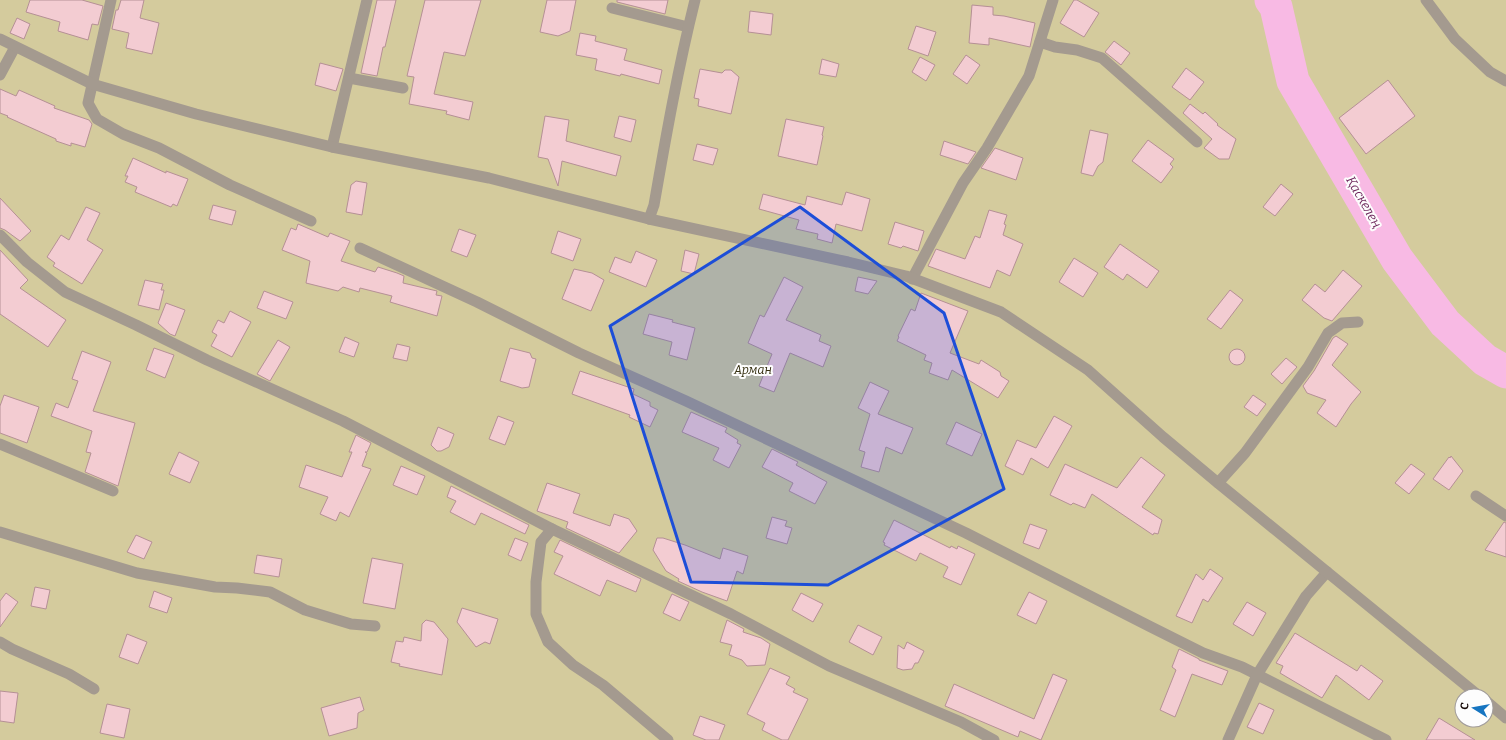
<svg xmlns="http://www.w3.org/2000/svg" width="1506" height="740" font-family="Bitter,serif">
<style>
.garden{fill:#d4cb9d;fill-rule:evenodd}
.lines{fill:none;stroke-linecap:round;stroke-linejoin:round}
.river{stroke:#f8bae4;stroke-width:33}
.building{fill:#f3ccd2;stroke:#b59095}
.minor{stroke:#a49a8f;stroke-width:11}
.tertiary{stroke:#a49a8f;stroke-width:11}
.marked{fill:#1d4ed8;fill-opacity:0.2;stroke:#1d4ed8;stroke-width:3;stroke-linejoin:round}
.labels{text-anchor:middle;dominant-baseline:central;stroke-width:4;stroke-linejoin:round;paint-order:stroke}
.park-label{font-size:12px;font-style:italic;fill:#363011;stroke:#fdfdfd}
.water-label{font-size:13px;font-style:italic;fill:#6e285d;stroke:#fdfdfd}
</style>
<rect width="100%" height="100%" fill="#fbece7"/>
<path class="garden" d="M0,0h1506v740h-1506zM1462,696h24v24h-24z"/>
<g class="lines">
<path class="river" d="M1271,0l5,7 17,74 104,178 48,64 40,37 21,12"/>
</g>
<g class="building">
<path d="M30,0h52l21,6 -5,19 -6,-1 -4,16 -30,-9 2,-9 -34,-10z"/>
<path d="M121,0h23l-4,18 19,5 -7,31 -26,-6 3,-15 -17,-4 4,-19h2z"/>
<path d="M377,0h19l-11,47h-2l-6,29 -16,-3z"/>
<path d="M425,0h56l-16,56 -21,-4 -10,42 39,8 -4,18 -23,-6 1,-3 -38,-7 5,-27 -7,-1z"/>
<path d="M547,0h29l-6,31 -12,5 -18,-4z"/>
<path d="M617,0h51l-3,14 -48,-12z"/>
<path d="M1074,0h3l22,13 -15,24 -24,-14z"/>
<path d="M972,5l21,2v8l11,1 31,7 -5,24 -41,-9v7l-20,-2z"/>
<path d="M750,11l23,3 -2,21 -23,-3z"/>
<path d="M17,18l13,6 -6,15 -14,-6z"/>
<path d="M916,26l20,6 -8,24 -20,-7z"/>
<path d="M580,33l16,3 -1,5 32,8 -3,11 38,10 -3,14 -38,-10 -1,2 -25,-6 2,-11 -21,-4z"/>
<path d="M1114,41l16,12 -9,12 -16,-13z"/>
<path d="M966,55l14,10 -13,19 -14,-10z"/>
<path d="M920,57l15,8 -9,16 -14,-9z"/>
<path d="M822,59l17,5 -3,13 -17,-3z"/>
<path d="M320,63l23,6 -7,22 -21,-6z"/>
<path d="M1186,68l18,14 -14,18 -18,-13z"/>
<path d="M700,69l22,4 3,-3h6l8,7 -8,37 -33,-8 1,-7 -5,-1z"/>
<path d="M1388,80l27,36 -49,38 -27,-36z"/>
<path d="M0,89l16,7 3,-6 36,16 -1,2 35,12 3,4 -7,23 -14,-4v3l-15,-5v-2l-49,-22 1,-1 -8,-3z"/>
<path d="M1190,104l13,10 2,-2 13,12 -1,1 19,14 -7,20h-10l-15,-11 8,-9 -29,-26z"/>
<path d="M545,116l24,4 -3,21 55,15 -5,20 -54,-15 -4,25 -10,-27 -10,-2z"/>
<path d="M619,116l17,4 -5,22 -17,-5z"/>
<path d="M786,119l38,8 -2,8 1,1 -6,29 -39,-9z"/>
<path d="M1090,130l18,4 -5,28 -5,4 -5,10 -12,-3z"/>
<path d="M1148,140l26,19 -4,5 3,3 -12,16 -29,-22z"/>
<path d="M944,141l32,11 -8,12 -28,-9z"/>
<path d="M697,144l21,5 -5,16 -20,-5z"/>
<path d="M995,148l28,10 -7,22 -35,-12z"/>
<path d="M133,158l33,15v-2l22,8 -11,27 -4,-2 -2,3 -36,-15 2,-5 -12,-5 3,-6h-3z"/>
<path d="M356,181l11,2 -5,32 -16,-3 5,-27z"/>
<path d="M1281,184l12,10 -18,22 -12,-9z"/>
<path d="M846,192l24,7 -8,32 -26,-7 -4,19 -15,-4 1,-5 -22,-5 3,-9 -40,-11 4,-15 42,11 2,-9 35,9z"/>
<path d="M0,198l31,33 -11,10 -15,-11 -5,-2z"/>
<path d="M213,205l23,6 -4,14 -23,-6z"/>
<path d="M86,207l14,6 -13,27 16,10 -21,34 -29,-18 2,-3 -8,-6 14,-22 8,5z"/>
<path d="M989,210l18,5 -3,9 2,1 -3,10 20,9 -13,32 -13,-6 -7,18 -62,-22 8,-17 29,10 10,-23 5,2z"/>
<path d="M895,222l29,9 -6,20 -15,-5 -2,2 -13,-4z"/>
<path d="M298,224l30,13 2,-4 20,8 -9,20 34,11 3,-5 19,6 7,3 -1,7 34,8 -1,4 6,1 -5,20 -47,-14 2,-6 -32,-8 -1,4 -16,-5 -5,4 -32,-8 4,-22 -28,-11 9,-22 5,2z"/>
<path d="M459,229l17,6 -9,22 -16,-6z"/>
<path d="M558,231l23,8 -8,22 -22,-8z"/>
<path d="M1120,244l39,27 -12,17 -20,-14 -4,6 -19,-13z"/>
<path d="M0,250l28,30 -8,8 46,32 -18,27 -48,-33z"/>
<path d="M685,250l14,4 -5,20 -13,-3z"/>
<path d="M636,251l21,9 -11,27 -37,-15 6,-15 16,6z"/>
<path d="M1074,258l24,15 -15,24 -24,-15z"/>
<path d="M574,269l18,4 12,7 -13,31 -29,-12z"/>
<path d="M1343,270l19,16 -30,35 -8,-3 -22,-18 13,-16 10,8z"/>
<path d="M784,277l19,10 -17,33 35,15 -2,6 12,5 -8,21 -33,-14 -16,39 -15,-6 13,-32 -24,-11 12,-28 4,2z"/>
<path d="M858,277l19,4 -9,13 -13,-3z"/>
<path d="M145,280l18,4 -2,6h3l-5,20 -21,-5z"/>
<path d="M1230,290l13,10 -22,29 -14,-10z"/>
<path d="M264,291l29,11 -7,17 -29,-11z"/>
<path d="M921,293l47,18 -18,42 29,11 2,-4 19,12 1,4 8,5 -11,17 -46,-28 -4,10 -19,-7 3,-10 -8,-3 2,-5 -29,-14 2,-4 -1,-1 13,-27 4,2z"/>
<path d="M166,303l19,7 -10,26 -5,-2 -12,-11z"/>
<path d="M230,311l21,11 -19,35 -21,-11 6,-11 -5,-3 6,-12 6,3z"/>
<path d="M649,314l24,6 -1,2 23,6 -8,32 -18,-5 3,-13 -29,-8z"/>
<path d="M1336,336l12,8 -16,21 29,27 -10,12 -15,23 -19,-14 9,-13 -19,-7 -4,-7 11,-15 19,-33z"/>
<path d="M345,337l14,6 -5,14 -15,-5z"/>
<path d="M278,340l12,7 -20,34 -13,-7z"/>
<path d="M397,344l13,3 -3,14 -14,-3z"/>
<path d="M154,348l20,7 -9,23 -19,-8z"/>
<path d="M510,348l20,5 2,5 4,1 -7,28 -7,1 -22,-7z"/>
<circle cx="1237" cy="357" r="8"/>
<path d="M82,351l29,11 -18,49 42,12 -17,63 -33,-14 6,-19 -5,-1 6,-21 -41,-15 5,-13 12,5 10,-27 -6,-2z"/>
<path d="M1286,358l11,9 -15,17 -11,-10z"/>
<path d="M580,371l54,18 -1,5 17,8v4l8,4 -8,17 -21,-10 1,-2 -58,-21z"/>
<path d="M870,382l19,9 -11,23 35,14 -11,26 -16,-7 -7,25 -18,-5 4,-15 -6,-2 11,-36 -12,-6z"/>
<path d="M4,395l35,12 -12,36 -27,-10v-27z"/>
<path d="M1253,395l13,9 -9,12 -13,-9z"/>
<path d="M691,412l36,16 -2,4 13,8 -1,3 4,2 -12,23 -16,-8 6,-12 -37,-16z"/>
<path d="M498,416l16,6 -9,23 -16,-6z"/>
<path d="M1054,416l18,10 -24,42 -17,-10 -8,17 -18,-9 12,-26 19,8z"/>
<path d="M956,422l26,12 -10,22 -26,-12z"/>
<path d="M438,427l16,7 -5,13 -8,4h-4l-6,-6z"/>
<path d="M356,435l15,8 -4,9h-2l2,1 -5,13 9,3 -22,48 -9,-5 -4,9 -16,-7 8,-17 -29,-10 7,-22 36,12 10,-25h-3z"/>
<path d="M772,449l26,13 -2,3 31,17 -12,22 -26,-13 4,-8 -31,-16z"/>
<path d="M179,452l20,10 -9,21 -21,-9z"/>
<path d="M1451,456l12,15 -14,19 -16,-11 16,-22 1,1z"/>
<path d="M1141,457l24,18 -23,32 20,13 -4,14 -4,-1 -1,2 -61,-41 -7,14 -12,-5 -2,2 -21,-10 15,-31 52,24z"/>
<path d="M1411,464l14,10 -16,20 -14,-11z"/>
<path d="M401,466l24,10 -8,19 -24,-10z"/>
<path d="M547,483l33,11 -7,19 37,13 4,-12 15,5 8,12 -18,22 -53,-25 2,-6 -31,-11z"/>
<path d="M451,486l78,39 -4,9 -44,-21 -6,12 -25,-13 6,-11 -9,-4z"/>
<path d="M772,517l15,4 -2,5 7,2 -5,16 -21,-6z"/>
<path d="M894,520l56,28 1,-2 6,3 1,-3 17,8 -14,31 -18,-8 5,-10 -28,-14 -4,8 -32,-16 1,-2 -2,-1z"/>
<path d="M1504,522l2,1v34l-21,-7z"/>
<path d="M1030,524l17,6 -8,19 -16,-6z"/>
<path d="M136,535l16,7 -8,17 -17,-7z"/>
<path d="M515,538l13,5 -7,18 -13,-6z"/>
<path d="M657,538h6l22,7 35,14 3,-11 25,8 -5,18 -6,-3 -10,30 -25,-9 -24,-11 1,-2 -13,-8 -13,-21z"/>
<path d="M560,540l81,39 -5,13 -29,-12 -7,16 -46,-22 9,-18 -9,-4z"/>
<path d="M257,555l25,4 -3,18 -25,-4z"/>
<path d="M372,558l31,6 -8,45 -32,-6z"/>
<path d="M1210,569l13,9 -15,24 -5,-3 -11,24 -16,-7 20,-42 7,6z"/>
<path d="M35,587l15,3 -4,19 -15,-3z"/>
<path d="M154,591l18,7 -5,15 -18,-6z"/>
<path d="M1029,592l18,9 -11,23 -19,-9z"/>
<path d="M6,593l12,9 -18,25v-26z"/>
<path d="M801,593l22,11 -10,18 -21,-12z"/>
<path d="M672,594l17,8 -9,19 -17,-8z"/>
<path d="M1247,602l19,11 -13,23 -20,-12z"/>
<path d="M462,608l36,11 -8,25 -5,-2 -9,5 -19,-25z"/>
<path d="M426,620l8,2 14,17 -6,36 -43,-9 1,-2 -9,-2 5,-21 7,1 1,-5 17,4 1,-17z"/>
<path d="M727,620l17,9 -1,3 18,6 9,6 -5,21 -18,1 -5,-6 -13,-5 3,-10 -12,-3z"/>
<path d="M858,625l24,12 -9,18 -24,-13z"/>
<path d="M1295,633l62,38 4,-6 22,16 -14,19 -33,-25 -14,23 -42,-25 3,-7 -7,-3z"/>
<path d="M127,634l20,8 -9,22 -19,-7z"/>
<path d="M907,642l17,9 -6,12h-3l-3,6 -9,1 -6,-2 1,-23 6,4z"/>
<path d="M1179,649l20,10v1l29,11 -6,14 -30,-11 -17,43 -15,-7 16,-40 -4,-3z"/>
<path d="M770,668l20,9 -4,7 9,5 -2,3 15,7 -20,41h-6l-20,-10 3,-7 -18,-9z"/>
<path d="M1053,674l14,6 -26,60 -21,-9 -2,6 -73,-31 9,-22 80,35z"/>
<path d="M0,691l18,2 -4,30 -14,-2z"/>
<path d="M360,697l4,13 -6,3 -1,15 -28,8 -8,-28z"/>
<path d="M1259,703l15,7 -11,24 -16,-7z"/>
<path d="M107,704l23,5 -6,29 -24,-5z"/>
<path d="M700,716l25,9 -6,15h-13l-13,-5z"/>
<path d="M1439,718l36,22h-49z"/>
</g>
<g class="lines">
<g class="minor">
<path d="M111,0l-23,103 9,16 26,15 36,14 71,37 81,36"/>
<path d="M1426,0l29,39 35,33 16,9"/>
<path d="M612,8l76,19"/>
<path d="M1040,42l15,5 22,3 25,8 95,84"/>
<path d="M0,75l15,-28"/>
<path d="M349,78l54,10"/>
<path d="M332,147l35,-147"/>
<path d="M649,219l5,-14c12,-69 24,-137 41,-205"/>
<path d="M0,235l27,27 38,30 71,33 71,35 136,61 209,108 179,85 98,52 132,56 33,18"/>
<path d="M360,248l117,54 102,51 107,48 280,132 185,94 52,26 39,14 144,73"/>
<path d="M912,279l51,-96 24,-35 42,-72 24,-76"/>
<path d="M0,444l113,47"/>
<path d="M1218,483l27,-30 63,-86 20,-34 14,-10 16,-1"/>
<path d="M1476,496l30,20"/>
<path d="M552,529l-11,13 -5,40v32l12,28 25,23 30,20 65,55"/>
<path d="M0,532l137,41 78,14 22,1 33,4 35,18 46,14 24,2"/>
<path d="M0,642l12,7 57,25 25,15"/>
<path d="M1228,740l29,-65 49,-79 21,-24"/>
</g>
<g class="tertiary">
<path d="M0,39l92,45 104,30 136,33 157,31 160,41 199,43 58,14 95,36 87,58 75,67 55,46 261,213"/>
<path d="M1486,701l20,17"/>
</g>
</g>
<path class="marked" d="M800,207l144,106 60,176 -176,96 -137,-3 -81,-256z"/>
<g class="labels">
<g class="park-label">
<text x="753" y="370">Арман</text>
</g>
<g class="water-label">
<text transform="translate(1364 202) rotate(60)">Қаскелең</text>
</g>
</g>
<g transform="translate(1474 708) rotate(281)"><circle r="19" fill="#fdfdfd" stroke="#a19c9b"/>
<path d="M0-3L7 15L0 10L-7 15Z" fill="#1675c1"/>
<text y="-6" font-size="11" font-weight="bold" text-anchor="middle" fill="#160a07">С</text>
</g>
</svg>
